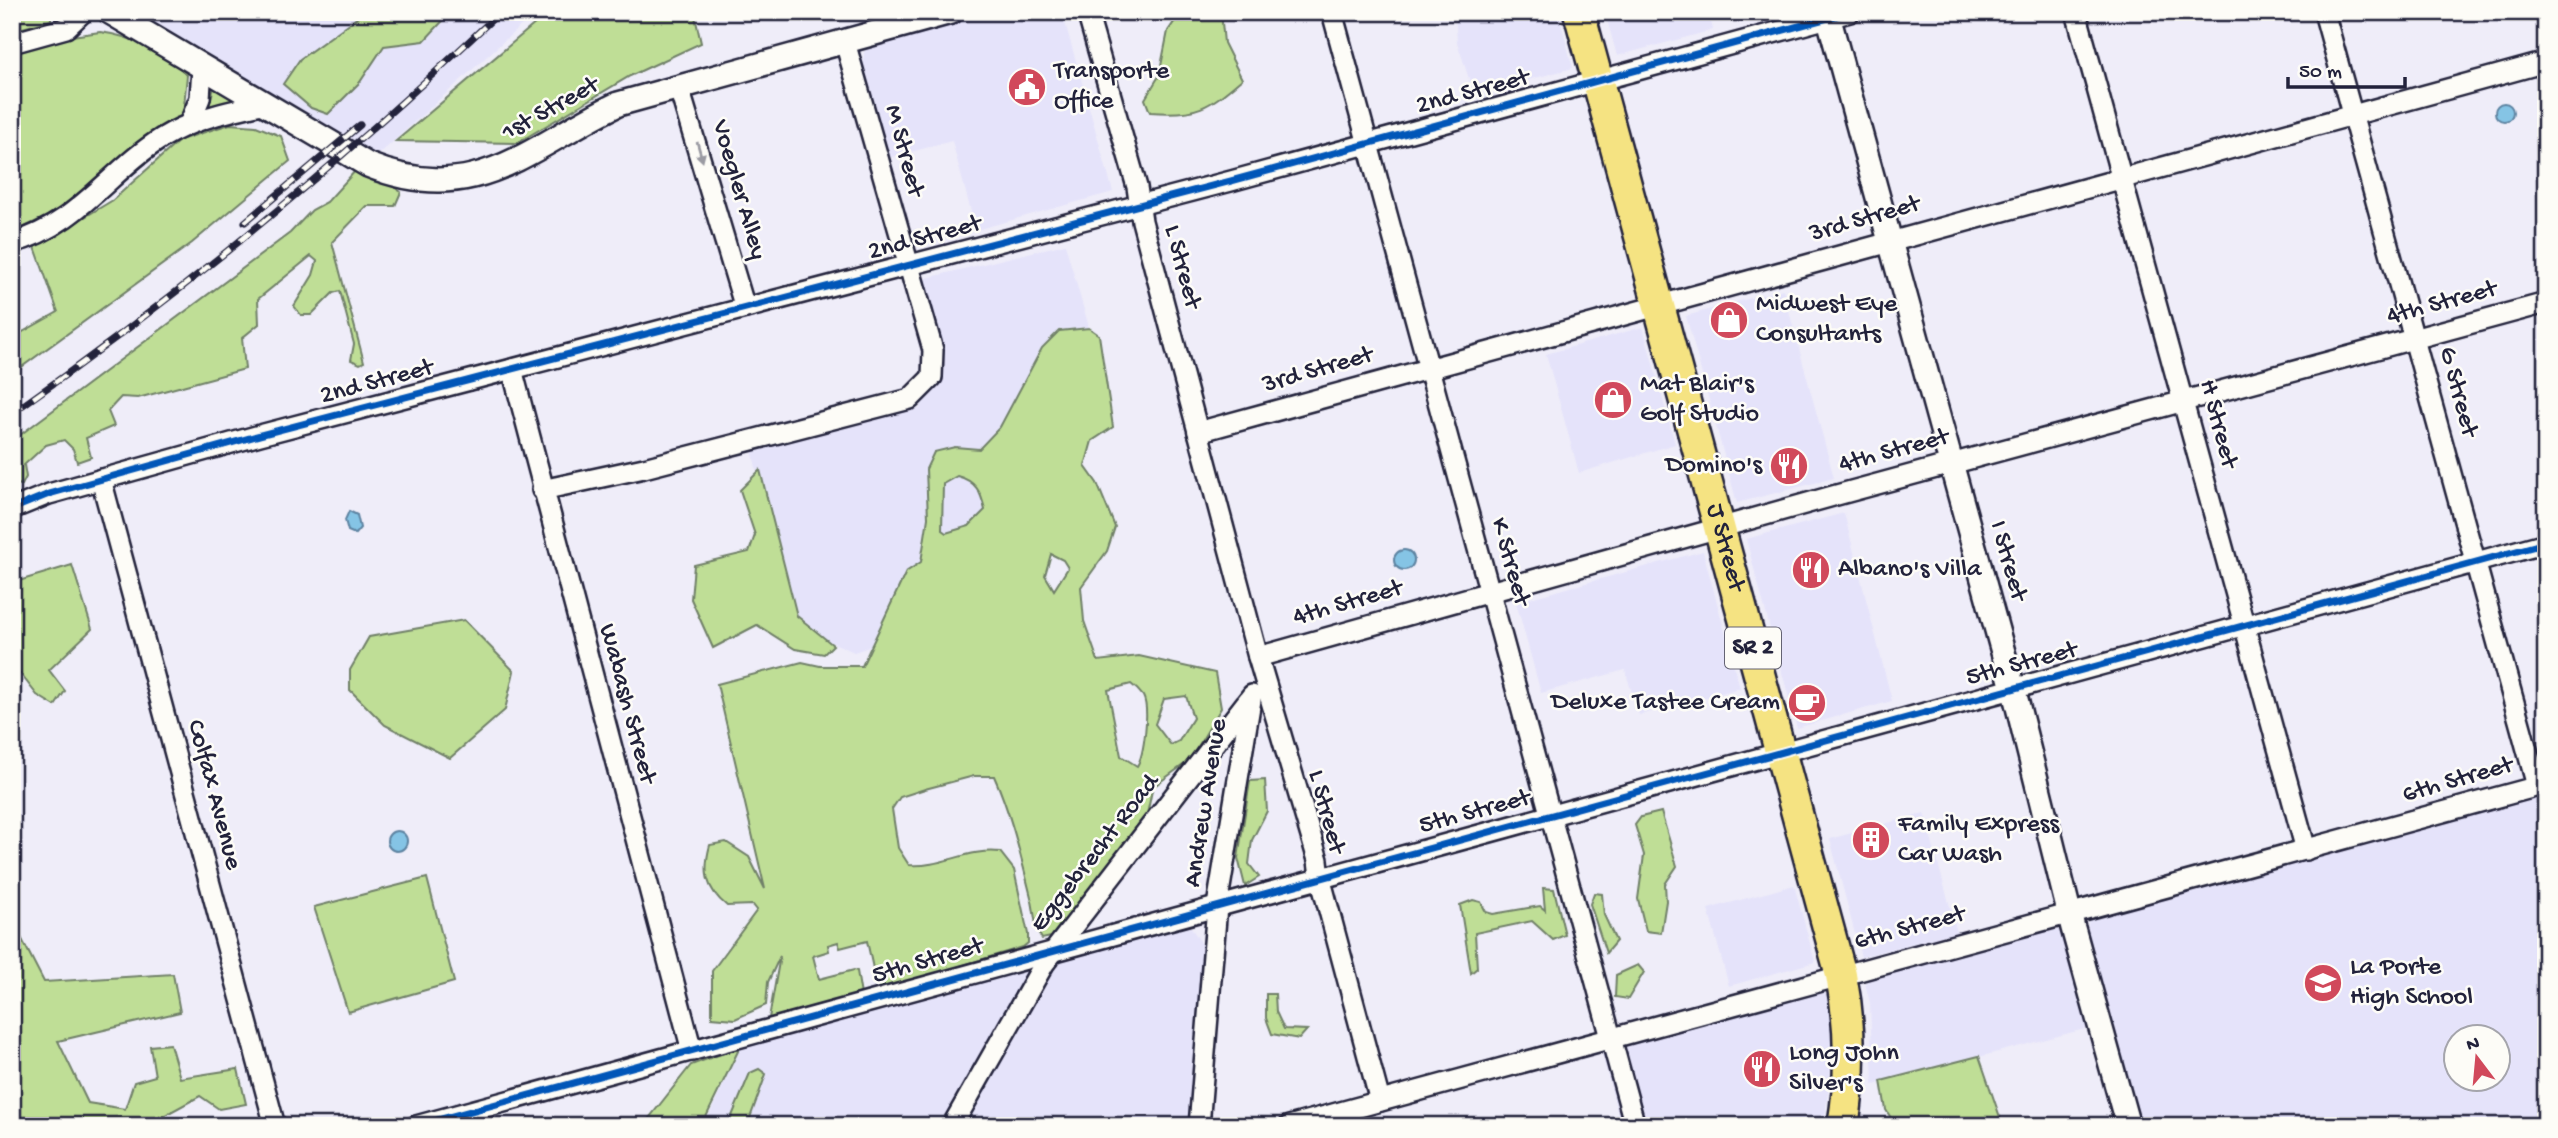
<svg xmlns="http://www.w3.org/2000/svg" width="2558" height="1138" font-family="'Gochi Hand',sans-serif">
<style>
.built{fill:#e5e3fa;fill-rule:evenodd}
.green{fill:#bfde96;stroke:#708068;stroke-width:2;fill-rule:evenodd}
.water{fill:#85c4e5;stroke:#5d83a1;stroke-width:2}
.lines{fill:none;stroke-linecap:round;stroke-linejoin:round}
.minor-casing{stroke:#22223b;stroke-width:24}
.tertiary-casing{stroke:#22223b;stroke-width:28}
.primary-casing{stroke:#22223b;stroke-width:35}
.minor{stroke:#fdfcf7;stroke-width:19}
.tertiary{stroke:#fdfcf7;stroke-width:23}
.primary{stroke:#f5e382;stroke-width:30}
.rail-casing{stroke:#22223b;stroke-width:7}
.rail{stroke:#fdfcf7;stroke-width:4.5;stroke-dasharray:13;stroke-linecap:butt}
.cycleway-casing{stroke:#fdfcf7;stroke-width:11}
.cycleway{stroke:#0057b8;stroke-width:7}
.oneway{fill:#9a9aa2}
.labels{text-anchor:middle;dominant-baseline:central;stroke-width:5;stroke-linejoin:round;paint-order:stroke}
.shield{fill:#fdfcf7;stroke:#646373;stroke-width:2}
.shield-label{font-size:24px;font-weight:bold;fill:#22223b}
.poi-label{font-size:26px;fill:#22223b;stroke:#fdfcf7;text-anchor:start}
.street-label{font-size:26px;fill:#22223b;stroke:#fdfcf7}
</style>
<rect width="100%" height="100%" fill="#efedf9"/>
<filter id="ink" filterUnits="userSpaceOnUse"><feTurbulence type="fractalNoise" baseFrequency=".0143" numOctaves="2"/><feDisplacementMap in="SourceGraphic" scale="14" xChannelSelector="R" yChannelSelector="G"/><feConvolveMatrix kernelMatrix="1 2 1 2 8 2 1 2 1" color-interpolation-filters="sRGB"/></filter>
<g filter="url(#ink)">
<g class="built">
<path d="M130,12h406l-161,146z"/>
<path d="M986,12h76l51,180 -137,38 -24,-89 -64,17 -25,-91 1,-15 10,-10z"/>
<path d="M1455,12h103l15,56 -99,26 -17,-52z"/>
<path d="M1605,12h104l4,18 -96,26z"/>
<path d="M1065,244l34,118 -123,249 -122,41 -61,-27 -42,-179 117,-31 51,-6 24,-38 -2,-33 -18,-59z"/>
<path d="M1783,289l51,189 -97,25 -51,-187z"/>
<path d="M1643,327l32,117 -96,29 -33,-119z"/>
<path d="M1844,513l48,188 -95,27 -51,-189z"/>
<path d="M1703,551l37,137 -101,27 -14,-45 -84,23 -25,-91z"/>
<path d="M2546,794v332h-407l-52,-197 2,-11zM2456,1036h42v42h-42z"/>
<path d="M1924,813l33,119 -96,25 -31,-118z"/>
<path d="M1794,885l21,77 -86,24 -21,-77z"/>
<path d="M1183,924l7,2 12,18v42l-14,140h-227l93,-163 10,-8z"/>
<path d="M2050,929l9,1 9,6 24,91 -219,58 -3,-82 -5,-20 8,-5z"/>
<path d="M1022,965l6,4v8l-84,149h-240l38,-81z"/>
<path d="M1821,992l10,3 2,55 -9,76h-203l-19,-72 34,-10 11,-8 17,-5z"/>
</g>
<g class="green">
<path d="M12,12h39v8l-39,11z"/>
<path d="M365,12h86l-27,29 -40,5 -24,36 -32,32 -17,-6 -28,-24 17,-25z"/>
<path d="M549,12h145l7,31 -71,33 -113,67 -121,-2z"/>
<path d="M1181,12h40l3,31 18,36c-34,29 -45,37 -92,33l-5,-13 14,-23 9,-45z"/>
<path d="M100,32c32,4 65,20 87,43l-4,41 -106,86 -65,31v-182l53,-14z"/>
<path d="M214,87l18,9v6l-24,8z"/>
<path d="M230,124l26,2 25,10 9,25 -98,82 -180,131v-36l46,-26 -23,-65 78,-47 67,-60z"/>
<path d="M356,170l28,10 17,12 -6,14h-28l-35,36 32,120 -4,2 -9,-4 3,-16 -14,-53 -7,2 -22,22h-10l-7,-9 19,-31 4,-14 -6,-5 -53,43 1,25 -17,14 3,31 -107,29 -17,-1 -13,14 6,15 -28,12 5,19 -14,5 -4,-13 -9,-9 -18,5 -22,20 2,12 -4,8 -10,-2v-42l278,-208 22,-23 15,-8z"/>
<path d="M1089,328l10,7 14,92 -21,14 -7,25 12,17 18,44 -8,24 -26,36 3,34 14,40 41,-5 76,17 6,35 -31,52 -37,27c-3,10 -4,23 -8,32 -22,45 -65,78 -94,118l-9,2c-8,-11 -7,-28 -11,-42 -10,-40 -20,-83 -37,-121h-20l-49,13 -25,8 -8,12 6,39 11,17c31,3 60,-17 91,-13l14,18 14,64v9l-5,4 -142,43 -5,-8 -9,-41 -27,7 -2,-6 -10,3 1,6 -16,5 6,23 35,-9 3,1 4,24 -93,29 12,-68 -12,26 -2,23 -31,14 -23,-2v-46l45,-61 -4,-5 -26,1c-22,-18 -24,-35 -17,-61l16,-3 23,15 16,32 -48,-205 85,-22 18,4h42l44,-94 15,-10 7,-44 -2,-49 8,-17 21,-5 24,2 21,-22 42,-79 17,-17zM957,476c19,5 24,16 28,34l-16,16 -23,7 -4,-3 1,-46zM1051,554l12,6 5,8 -14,22 -9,-15zM1131,684c4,3 9,8 12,12 7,13 1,59 -6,70l-16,-10 -13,-66zM1186,696l7,22 -14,23 -8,4 -16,-21 9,-25z"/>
<path d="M760,470l37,146 36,29 -9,9 -29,-5 -38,-24 -44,23 -22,-49 3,-34 55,-13 6,-17 -15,-45z"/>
<path d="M72,565l20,64 -43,41 16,21 -10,15 -18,-11 -25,-32v-80z"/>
<path d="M464,620l50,51 -9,39 -55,48 -65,-33 -35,-35v-20l19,-33z"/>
<path d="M1265,780l2,31 -15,29 -3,24 10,13 -14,9 -7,-28 12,-77z"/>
<path d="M1661,812l16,54 -12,18 1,17 -5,32 -15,-2 -8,-32 6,-44 -9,-30 6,-8z"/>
<path d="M427,878l27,104 -106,30 -34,-105z"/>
<path d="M1543,888l11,1 11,46 -12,5 -21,-19 -57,12 2,35 -6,5 -11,-68 13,-5 8,2 5,10 7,2 47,-8 5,4z"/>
<path d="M1594,893l8,1 2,21 12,26 -10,12 -16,-49z"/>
<path d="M12,920l32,62 129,-8 7,38 -122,29 30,62 37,6 9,-27 21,-6 -5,-30 20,-2 10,34 58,-9 8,35 -27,5 -19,-13 -55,30h-106l-22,-11 -5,11z"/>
<path d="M1638,965l6,7 -16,27 -13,-2 1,-22z"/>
<path d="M1266,994h9l1,18 8,17 23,1 -8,9 -27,-5 -6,-16z"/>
<path d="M740,1047l-35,72 25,2 20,-48 9,-4 7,5 -19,52h-104l48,-61z"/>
<path d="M1979,1056l24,70h-107l-10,-16 -5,-29z"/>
</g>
<g class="water">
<circle cx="2504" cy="112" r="9"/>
<path d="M349,511l8,4 3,13 -5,6 -7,-3 -3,-11z"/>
<circle cx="1404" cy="560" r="10"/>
<circle cx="397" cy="841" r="10"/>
</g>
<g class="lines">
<g class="minor-casing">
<g id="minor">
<path d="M1087,12l50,175 5,34 116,436 60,203 2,17 60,224"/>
<path d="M1332,12l303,1114"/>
<path d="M2076,12l230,838"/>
<path d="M2324,12l213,774"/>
<path d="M12,43l54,-15 17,-16"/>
<path d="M679,88l66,220"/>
<path d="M190,122l10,-24 2,-31"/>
<path d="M12,243c66,-18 97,-72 150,-105 32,-20 67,-26 103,-35"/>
<path d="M512,369l180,682"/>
<path d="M1198,432l1348,-370"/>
<path d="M101,479l174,647"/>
<path d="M542,490l102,-22 266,-69 22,-22 1,-27 -88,-308"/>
<path d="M12,509l37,-15 211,-59 971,-254 619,-169"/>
<path d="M1258,657l575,-161 713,-193"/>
<path d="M416,1126l2130,-583"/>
<path d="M952,1126l92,-162 208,-269"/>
<path d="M1199,1126l18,-220 34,-206"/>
<path d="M1289,1126l1257,-342"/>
</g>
</g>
<g class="tertiary-casing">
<g id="tertiary">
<path d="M110,12l258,153c108,44 160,-18 250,-61l333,-92"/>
<path d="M1827,12l190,691 56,225 55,198"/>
</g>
</g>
<g class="primary-casing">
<g id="primary">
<path id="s1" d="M1579,12l262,963c10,52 11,99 2,151"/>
</g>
</g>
<use href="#minor" class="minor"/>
<use href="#tertiary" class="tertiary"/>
<use href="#primary" class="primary"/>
<g class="rail-casing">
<g id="rail">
<path d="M245,222l115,-97"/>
<path d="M12,413c172,-120 336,-257 488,-401"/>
</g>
</g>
<use href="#rail" class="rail"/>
<g class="cycleway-casing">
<g id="cycleway">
<path d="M12,509l37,-15 211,-59 971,-254 619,-169"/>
<path d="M416,1126l2130,-583"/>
</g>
</g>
<use href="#cycleway" class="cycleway"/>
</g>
<defs><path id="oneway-solid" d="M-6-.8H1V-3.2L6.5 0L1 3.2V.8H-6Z" transform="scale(1.75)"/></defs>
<use class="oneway" href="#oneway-solid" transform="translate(700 152) rotate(74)"/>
</g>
<defs>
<g id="civic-disc" transform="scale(2.0125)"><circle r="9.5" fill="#d1495b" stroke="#fdfcf7"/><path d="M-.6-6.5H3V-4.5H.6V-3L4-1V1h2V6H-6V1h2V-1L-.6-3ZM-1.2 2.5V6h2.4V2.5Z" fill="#fff"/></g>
<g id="shop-disc" transform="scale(2.0125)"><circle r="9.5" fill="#d1495b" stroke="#fdfcf7"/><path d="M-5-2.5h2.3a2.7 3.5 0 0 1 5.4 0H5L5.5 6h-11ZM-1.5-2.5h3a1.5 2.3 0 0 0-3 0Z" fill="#fff"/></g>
<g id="restaurant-disc" transform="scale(2.0125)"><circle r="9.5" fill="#d1495b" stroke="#fdfcf7"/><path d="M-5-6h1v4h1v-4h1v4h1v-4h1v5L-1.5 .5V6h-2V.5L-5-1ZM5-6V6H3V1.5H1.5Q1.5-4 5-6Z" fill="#fff"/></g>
<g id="cafe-disc" transform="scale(2.0125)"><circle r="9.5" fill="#d1495b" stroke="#fdfcf7"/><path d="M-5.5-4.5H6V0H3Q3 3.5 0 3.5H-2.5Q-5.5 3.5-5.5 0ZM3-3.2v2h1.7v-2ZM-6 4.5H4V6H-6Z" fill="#fff"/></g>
<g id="building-disc" transform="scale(2.0125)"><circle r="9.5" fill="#d1495b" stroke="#fdfcf7"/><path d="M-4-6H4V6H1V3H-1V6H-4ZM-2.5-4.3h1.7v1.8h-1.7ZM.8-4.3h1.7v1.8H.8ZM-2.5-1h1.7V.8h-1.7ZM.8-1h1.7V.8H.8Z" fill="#fff"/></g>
<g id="school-disc" transform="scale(2.0125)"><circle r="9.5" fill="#d1495b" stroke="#fdfcf7"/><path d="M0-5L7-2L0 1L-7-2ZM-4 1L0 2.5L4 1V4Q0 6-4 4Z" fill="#fff"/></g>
</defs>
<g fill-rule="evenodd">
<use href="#civic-disc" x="1027" y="87"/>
<use href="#shop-disc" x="1729" y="320"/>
<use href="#shop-disc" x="1613" y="400"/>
<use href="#restaurant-disc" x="1789" y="466"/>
<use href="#restaurant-disc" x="1811" y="570"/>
<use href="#cafe-disc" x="1807" y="703"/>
<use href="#building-disc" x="1871" y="840"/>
<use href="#school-disc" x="2323" y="983"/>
<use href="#restaurant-disc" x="1762" y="1069"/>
</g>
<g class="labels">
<rect class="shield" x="1725" y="627.5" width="56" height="41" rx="5"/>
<g class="shield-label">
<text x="1753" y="648">SR 2</text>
</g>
<g class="poi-label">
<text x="1054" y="72">Transporte<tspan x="1054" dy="30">Office</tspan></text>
<text x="1756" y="305">Midwest Eye<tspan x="1756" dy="30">Consultants</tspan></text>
<text x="1640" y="385">Mat Blair's<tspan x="1640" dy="30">Golf Studio</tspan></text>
<text x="1762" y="466" text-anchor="end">Domino's</text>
<text x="1838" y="570">Albano's Villa</text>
<text x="1780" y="703" text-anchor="end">Deluxe Tastee Cream</text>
<text x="1898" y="825">Family Express<tspan x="1898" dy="30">Car Wash</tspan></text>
<text x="2350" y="968">La Porte<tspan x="2350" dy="30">High School</tspan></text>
<text x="1789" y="1054">Long John<tspan x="1789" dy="30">Silver's</tspan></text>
</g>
<g class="street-label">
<text transform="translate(1473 93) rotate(-15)">2nd Street</text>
<text transform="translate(551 110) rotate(-29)">1st Street</text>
<text transform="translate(903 151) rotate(75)">M Street</text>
<text transform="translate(738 190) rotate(74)">Voegler Alley</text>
<text transform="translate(1865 220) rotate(-16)">3rd Street</text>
<text transform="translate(925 239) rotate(-15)">2nd Street</text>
<text transform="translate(1181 267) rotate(75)">L Street</text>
<text transform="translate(2442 304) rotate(-15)">4th Street</text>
<text transform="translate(1318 371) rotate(-16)">3rd Street</text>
<text transform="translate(377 383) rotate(-15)">2nd Street</text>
<text transform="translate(2457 392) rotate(75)">G Street</text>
<text transform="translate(2217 424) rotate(75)">H Street</text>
<text transform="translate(1894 452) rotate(-15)">4th Street</text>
<text stroke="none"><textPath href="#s1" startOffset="555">J Street</textPath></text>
<text transform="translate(2007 561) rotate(74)">I Street</text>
<text transform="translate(1509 562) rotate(74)">K Street</text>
<text transform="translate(1348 604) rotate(-16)">4th Street</text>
<text transform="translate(2022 665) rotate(-15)">5th Street</text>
<text transform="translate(626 704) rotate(75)">Wabash Street</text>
<text transform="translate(2458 781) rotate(-16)">6th Street</text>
<text transform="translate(213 795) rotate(75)">Colfax Avenue</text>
<text transform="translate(1207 803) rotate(-81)">Andrew Avenue</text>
<text transform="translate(1325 812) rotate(75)">L Street</text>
<text transform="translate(1475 813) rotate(-15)">5th Street</text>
<text transform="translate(1096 854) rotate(-52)">Eggebrecht Road</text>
<text transform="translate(1910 929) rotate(-15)">6th Street</text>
<text transform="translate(928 962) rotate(-16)">5th Street</text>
</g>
</g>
<rect width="2558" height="1138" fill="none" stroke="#fdfcf7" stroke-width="42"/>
<rect x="21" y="21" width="2516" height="1096" fill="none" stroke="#22223b" stroke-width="2.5" filter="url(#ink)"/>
<g transform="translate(2477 1058) rotate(344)"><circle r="33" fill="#fdfcf7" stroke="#a5a5ac" stroke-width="2"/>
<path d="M0-5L12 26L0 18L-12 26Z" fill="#d1495b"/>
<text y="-10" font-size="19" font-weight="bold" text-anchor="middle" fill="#22223b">N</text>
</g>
<path d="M2288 77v10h117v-10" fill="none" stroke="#22223b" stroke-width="3.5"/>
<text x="2299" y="77" font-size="21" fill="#22223b" stroke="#fdfcf7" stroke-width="5" paint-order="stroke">50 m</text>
</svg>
